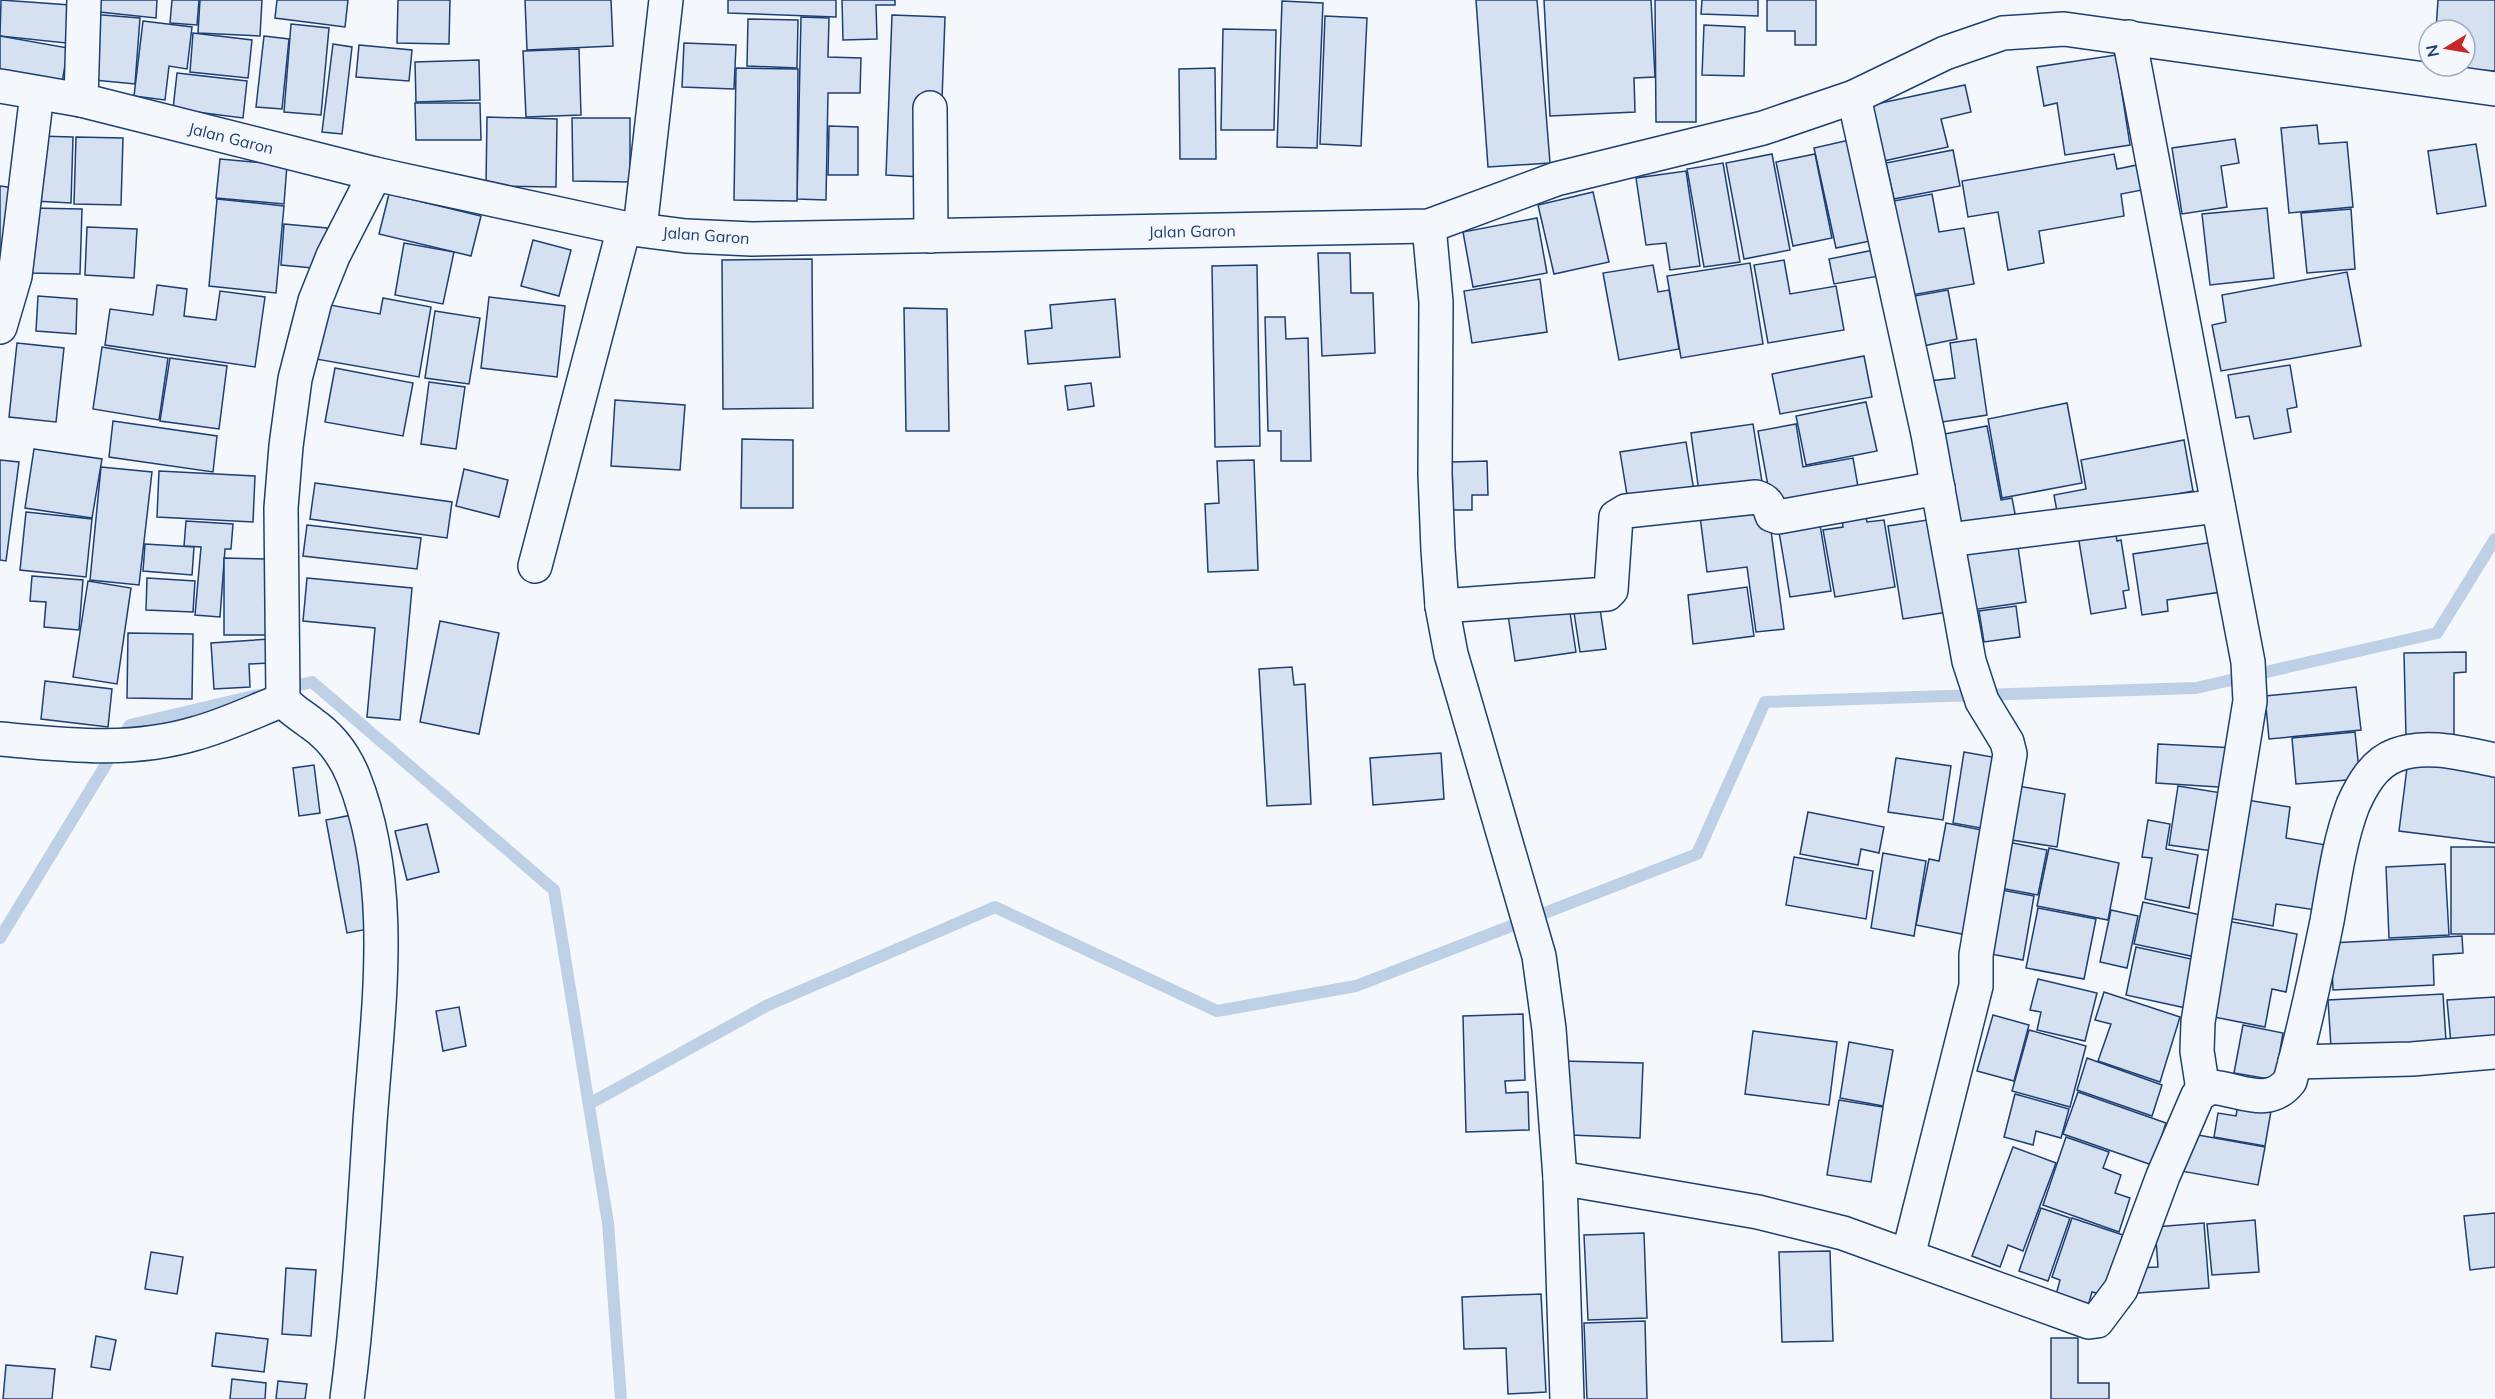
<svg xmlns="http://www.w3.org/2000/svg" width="2495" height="1399" font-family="Mulish,sans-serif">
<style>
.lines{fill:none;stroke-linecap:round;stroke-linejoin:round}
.stream{stroke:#bed0e5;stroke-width:12}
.building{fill:#d5e0f0;stroke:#1d3f73;stroke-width:1.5}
.minor-casing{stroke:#1d3f73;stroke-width:36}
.minor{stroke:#f4f7fb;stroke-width:33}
.labels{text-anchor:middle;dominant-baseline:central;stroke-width:4.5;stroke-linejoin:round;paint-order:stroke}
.street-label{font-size:16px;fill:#1d3f73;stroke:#f4f7fb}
</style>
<rect width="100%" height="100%" fill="#f4f7fb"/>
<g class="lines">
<g class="stream">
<path d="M283,689l29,-7 242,208 54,333 13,176"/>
<path d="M0,938l130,-213 128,-30"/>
<path d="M589,1104l179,-99 227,-98 222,104 139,-25 341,-132 68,-152 431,-14 241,-55 58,-94"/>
</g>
</g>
<g class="building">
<path d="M1,0l69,5 -4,38 -66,-7z"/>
<path d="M91,0h66l-1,18 -66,-7z"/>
<path d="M172,0h27l-2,25 -27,-2z"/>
<path d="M200,0h62l-2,36 -62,-3z"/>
<path d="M277,0h71l-3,27 -70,-9z"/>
<path d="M398,0h52l-1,44 -52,-1z"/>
<path d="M525,0h86l2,46 -86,4z"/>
<path d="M728,0h108v17l-108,-4z"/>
<path d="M842,0h53v5h-19l1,34 -34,1z"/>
<path d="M1476,0h61l13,163 -62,4z"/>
<path d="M1544,0h107l4,77 -21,1 1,34 -85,4z"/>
<path d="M1655,0h41v122h-40z"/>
<path d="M1702,0h56v16l-57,-2z"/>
<path d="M1767,0h49v45h-21v-14h-28z"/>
<path d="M2438,0h57v71l-61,-4 31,-1v-36h-29z"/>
<path d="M1282,1l41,2 -6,145 -40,-1z"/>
<path d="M90,14l50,4 -5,66 -51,-5z"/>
<path d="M892,15l53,2 -3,83 -20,77 -36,-2z"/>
<path d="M1325,16l42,2 -6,128 -41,-2z"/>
<path d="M801,17l28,1 -1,39 33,1 -1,35h-32l-2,107 -29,-1z"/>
<path d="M748,19l50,1 -1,48 -50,-2z"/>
<path d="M143,21l49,6 -5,42 -18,-3 -4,34 -31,-4z"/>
<path d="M291,24l38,4 -8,87 -37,-3z"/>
<path d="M1704,25l41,2 -1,49 -42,-1z"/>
<path d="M1223,29l53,1 -2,100h-53z"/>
<path d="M193,33l59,7 -4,38 -58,-6z"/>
<path d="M0,36l68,12 -6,35 -62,-10z"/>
<path d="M264,36l25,3 -7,70 -26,-2z"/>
<path d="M684,43l52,2 -2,44 -52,-2z"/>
<path d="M333,44l19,3 -10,87 -20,-2z"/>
<path d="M359,45l53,5 -3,31 -53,-4z"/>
<path d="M579,49l2,66 -55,2 -3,-66z"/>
<path d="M2116,55l14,90 -65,10 -8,-52 -13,3 -7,-39z"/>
<path d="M479,60l1,40 -64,2 -1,-40z"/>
<path d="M736,68l62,1 -1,132 -63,-1z"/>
<path d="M1215,68l1,91h-36l-1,-90z"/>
<path d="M177,73l70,8 -4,37 -70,-9z"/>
<path d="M1965,85l6,27 -30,7 7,28 -69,15 -12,-56z"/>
<path d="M415,103h65l1,37h-65z"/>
<path d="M487,117l70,2 -1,68 -70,-1z"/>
<path d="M572,118h58v64l-57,-1z"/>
<path d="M2317,125l2,19 28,-2 6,65 -64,6 -8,-85z"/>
<path d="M829,126l29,1v48h-30z"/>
<path d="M37,136l36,1 -2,66 -37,-2z"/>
<path d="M76,137l47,1 -2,67 -47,-1z"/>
<path d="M1854,139l21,101 -39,8 -22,-100z"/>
<path d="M2235,139l4,24 -18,3 6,41 -45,7 -10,-66z"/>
<path d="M2476,144l10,62 -49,8 -9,-63z"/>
<path d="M1953,150l7,36 -66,13 -8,-36z"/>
<path d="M1772,154l18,96 -46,9 -18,-96z"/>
<path d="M1815,154l17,84 -39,8 -17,-84z"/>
<path d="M2114,154l3,15 20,-4 5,25 -21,4 3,22 -85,15 5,32 -36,7 -10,-58 -30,5 -6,-36z"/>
<path d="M220,159l67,6 -3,39 -68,-6z"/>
<path d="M1723,163l17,99 -36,5 -17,-98z"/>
<path d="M1686,171l14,95 -30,4 -4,-27 -20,2 -10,-67z"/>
<path d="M0,186l15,2 -10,65h-5z"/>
<path d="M1593,192l16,70 -55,12 -16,-69z"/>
<path d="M389,194l92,22 -10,40 -92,-22z"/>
<path d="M1932,194l7,38 25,-4 10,56 -68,12 -18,-94z"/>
<path d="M217,199l67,7 -8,87 -67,-7z"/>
<path d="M30,208l52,1 -2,65 -52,-1z"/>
<path d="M2267,208l7,70 -64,7 -8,-71z"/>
<path d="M2351,209l4,60 -48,4 -6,-60z"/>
<path d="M1537,218l10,55 -74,14 -10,-55z"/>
<path d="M284,224l43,4 -4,41 -42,-4z"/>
<path d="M87,227l50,2 -3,49 -49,-3z"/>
<path d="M533,240l38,10 -12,46 -38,-10z"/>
<path d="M404,243l50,9 -11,52 -48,-9z"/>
<path d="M1874,250l5,26 -45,8 -5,-25z"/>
<path d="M1318,253h32l1,40h22l2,60 -53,3z"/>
<path d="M812,259l1,149 -90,1 -1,-149z"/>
<path d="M1784,260l6,34 46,-8 8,44 -76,13 -14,-78z"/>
<path d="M1750,263l13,81 -82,14 -14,-82z"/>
<path d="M1257,265l3,181 -45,1 -3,-181z"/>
<path d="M1653,265l5,27 11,-2 10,59 -60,11 -16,-87z"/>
<path d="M2347,272l14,74 -140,25 -9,-46 14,-3 -4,-27z"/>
<path d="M1540,279l7,53 -75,11 -8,-52z"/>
<path d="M157,285l30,4 -3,27 32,4 4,-29 45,6 -10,70 -150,-22 5,-36 43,6z"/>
<path d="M1948,290l9,49 -34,7 -9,-50z"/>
<path d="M38,296l39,3 -1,35 -40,-3z"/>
<path d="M489,297l76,9 -8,71 -76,-9z"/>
<path d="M383,298l48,9 -12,70 -109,-19 9,-55 61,11z"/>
<path d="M1115,299l5,58 -92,7 -3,-33 27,-3 -2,-23z"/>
<path d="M904,308l43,1 2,122h-43z"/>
<path d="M435,311l45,7 -11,66 -44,-6z"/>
<path d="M1265,317h20l1,22 22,-1 3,123h-30v-30h-13z"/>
<path d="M1976,339l11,76 -51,8 -7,-42 26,-3 -5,-35z"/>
<path d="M17,343l47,5 -8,74 -47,-5z"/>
<path d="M102,347l66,11 -9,62 -66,-11z"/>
<path d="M1864,356l8,41 -92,17 -8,-40z"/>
<path d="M170,358l57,8 -8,63 -59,-8z"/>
<path d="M2290,365l7,42 -10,2 4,23 -37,7 -5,-23 -13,2 -8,-43z"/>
<path d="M335,368l78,15 -10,53 -78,-14z"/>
<path d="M429,382l36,5 -9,62 -35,-5z"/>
<path d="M1091,383l3,23 -26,4 -3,-24z"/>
<path d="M615,400l70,5 -5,65 -69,-4z"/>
<path d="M1866,402l11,49 -71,14 -10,-49z"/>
<path d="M2067,403l15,80 -80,15 -14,-79z"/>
<path d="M113,421l104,15 -4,36 -104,-15z"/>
<path d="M1753,424l9,58 -63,10 -8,-59z"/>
<path d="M1796,424l7,43 50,-9 7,40 -87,15 -15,-82z"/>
<path d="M1987,426l14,74 11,-2 5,26 -60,10 -18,-99z"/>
<path d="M742,439l51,1v68h-52z"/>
<path d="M2184,440l9,51 -135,26 -4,-22 32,-6 -5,-29z"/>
<path d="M1686,442l8,49 -66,10 -8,-49z"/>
<path d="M34,449l68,10 -10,59 -67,-10z"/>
<path d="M0,460l19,2 -13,99 -6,-1z"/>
<path d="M1254,460l4,110 -50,2 -3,-68 14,-1 -2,-42z"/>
<path d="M1487,461l1,34h-16v15h-19l-1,-48z"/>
<path d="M101,467l51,5 -13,113 -49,-5z"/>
<path d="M464,469l44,11 -9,37 -43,-11z"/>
<path d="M159,471l96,5 -2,46 -96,-5z"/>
<path d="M315,483l137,19 -5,36 -137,-19z"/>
<path d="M1864,505l3,17 17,-2 11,67 -60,10 -12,-67 20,-3 -2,-18z"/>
<path d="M1768,508l16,121 -28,3 -9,-65 -40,5 -7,-56z"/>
<path d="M26,512l66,7 -6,58 -66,-7z"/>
<path d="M1818,513l13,78 -41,6 -13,-77z"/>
<path d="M1934,519l14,93 -45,7 -15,-93z"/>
<path d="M186,521l47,3 -2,25h-6l-5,68 -25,-2 6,-68 -17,-1z"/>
<path d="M307,525l114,13 -4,31 -114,-13z"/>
<path d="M2115,529l2,12 4,-1 8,50 -6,1 3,17 -35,6 -13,-79z"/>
<path d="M2214,542l7,50 -54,8 1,11 -26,4 -9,-61z"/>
<path d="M145,544l49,3 -2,28 -49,-4z"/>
<path d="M1956,545l62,2 8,55 -61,9z"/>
<path d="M224,558l46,1 -1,76h-45z"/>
<path d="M32,576l51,4 -4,50 -35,-3 2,-25 -16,-1z"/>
<path d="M147,578l48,3 -2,31 -47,-2z"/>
<path d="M307,578l105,10 -12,132 -33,-3 8,-89 -72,-7z"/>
<path d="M88,581l43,7 -14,96 -44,-7z"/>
<path d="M1747,587l7,49 -61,8 -5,-49z"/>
<path d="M1599,602l7,47 -26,3 -7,-46z"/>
<path d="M1569,606l7,46 -61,9 -7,-46z"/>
<path d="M2016,606l4,31 -36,5 -5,-31z"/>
<path d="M440,621l59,12 -20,101 -59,-12z"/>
<path d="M128,633l65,1 -1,65 -65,-1z"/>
<path d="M270,639l1,24 -22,1 1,23 -36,2 -3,-46z"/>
<path d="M2466,652v20l-12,1v62l-48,1 -2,-83z"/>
<path d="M1292,667l2,18 11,-1 6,120 -44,2 -8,-137z"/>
<path d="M45,681l67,8 -4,38 -67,-8z"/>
<path d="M2356,687l5,43 -92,9 -4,-43z"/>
<path d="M2355,732l5,47 -64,5 -4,-46z"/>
<path d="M2158,744l78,4 -2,40 -78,-5z"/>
<path d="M1964,752l45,8 -12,71 -44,-8z"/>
<path d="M1441,753l3,46 -71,6 -3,-47z"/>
<path d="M1896,758l55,8 -8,54 -55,-8z"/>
<path d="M2408,760l87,10v73l-96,-12z"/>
<path d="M314,765l6,48 -21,3 -6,-48z"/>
<path d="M2006,784l59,10 -8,53 -58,-9z"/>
<path d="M2178,786l44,7 -9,58 -44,-6z"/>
<path d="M2241,799l49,8 -4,31 40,7 -10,65 -40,-6 -3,22 -51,-9z"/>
<path d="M1808,812l76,15 -5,26 -18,-4 -3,16 -58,-11z"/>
<path d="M352,815l22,113 -27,5 -21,-113z"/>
<path d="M2148,820l22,4 -4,25 32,6 -9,53 -44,-9 7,-41 -10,-1z"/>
<path d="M1946,823l51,10 -20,104 -61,-12 13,-66 10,2z"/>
<path d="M427,824l12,48 -32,8 -12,-49z"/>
<path d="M1998,840l49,10 -9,45 -49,-9z"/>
<rect x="2451" y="847" width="44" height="87"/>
<path d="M2049,848l70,15 -11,57 -71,-14z"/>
<path d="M1883,853l43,8 -12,75 -43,-8z"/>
<path d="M1794,857l79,14 -7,48 -80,-14z"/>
<path d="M2445,864l4,71 -60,3 -3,-71z"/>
<path d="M1991,888l43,8 -11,64 -43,-8z"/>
<path d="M2143,902l71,16 -9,41 -71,-15z"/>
<path d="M2038,908l58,11 -12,60 -58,-11z"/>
<path d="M2111,910l27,6 -11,52 -27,-6z"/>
<path d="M2222,920l75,14 -11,58 -14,-3 -7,38 -61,-12z"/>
<path d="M2462,936l1,17 -30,2 1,30 -101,5 -2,-47z"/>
<path d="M2136,947l69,15 -10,48 -69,-15z"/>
<path d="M2038,979l59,14 -12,48 -48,-11 4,-18 -11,-2z"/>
<path d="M2104,992l76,25 -20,65 -62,-21 13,-37 -16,-4z"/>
<path d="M2443,994l3,47 -115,6 -3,-47z"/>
<path d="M2495,997v44l-44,3 -4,-44z"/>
<path d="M459,1007l7,39 -23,5 -7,-40z"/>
<path d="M1523,1014l2,66 -20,1 1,12 22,-1 1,38 -63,2 -3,-116z"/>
<path d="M1993,1015l36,10 -15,56 -37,-10z"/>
<path d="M2243,1025l40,8 -8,47 -41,-7z"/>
<path d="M2029,1030l57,16 -16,61 -58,-16z"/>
<path d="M1753,1031l84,11 -8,63 -84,-11z"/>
<path d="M1849,1042l44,8 -10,56 -43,-8z"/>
<path d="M2087,1058l75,27 -10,31 -75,-26z"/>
<path d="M1561,1061l82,2 -3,75 -69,-3 1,-28 -13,-1z"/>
<path d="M2078,1092l88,31 -14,42 -89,-31z"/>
<path d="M2015,1094l54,15 -8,29 -25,-7 -3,14 -29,-8z"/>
<path d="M1839,1100l44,7 -12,75 -44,-7z"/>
<path d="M2238,1105l33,6 -6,35 -51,-9 4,-24 18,3z"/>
<path d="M2187,1133l78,14 -7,38 -77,-14z"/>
<path d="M2066,1137l43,15 -6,16 18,7 -6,18 15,5 -11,34 -76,-27z"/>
<path d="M2013,1147l43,16 -33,88 -15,-6 -8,22 -28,-11z"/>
<path d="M2041,1208l29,10 -22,63 -29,-10z"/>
<path d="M2495,1213v54l-25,3 -6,-54z"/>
<path d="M2072,1218l51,17 -19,60 -12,-3 -4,14 -32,-11 4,-15 -8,-3z"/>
<path d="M2255,1220l4,52 -47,3 -5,-51z"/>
<path d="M2204,1223l5,65 -71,5 -2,-25 22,-1 -3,-40z"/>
<path d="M1644,1233l3,85 -59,2 -4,-85z"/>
<path d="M1830,1251l3,90 -51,1 -3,-90z"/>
<path d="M151,1252l32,5 -6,37 -32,-5z"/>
<path d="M286,1268l30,2 -5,66 -29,-2z"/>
<path d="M1541,1294l5,98 -38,2 -2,-46 -42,1 -2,-52z"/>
<path d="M1645,1321l2,78h-60l-3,-76z"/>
<path d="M216,1333l52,6 -4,33 -52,-6z"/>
<path d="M96,1336l20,4 -6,30 -19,-3z"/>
<path d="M2051,1338h27v45h31v16h-58z"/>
<path d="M6,1365l49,4 -3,30h-49z"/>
<path d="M232,1379l34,4 -1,16h-35z"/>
<path d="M278,1381l29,3 -2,15h-29z"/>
</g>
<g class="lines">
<g class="minor-casing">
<g id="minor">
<path d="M2129,37l119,625 2,39 -52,321 -1,29 6,39"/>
<path d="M0,86l81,14 294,74 249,54 62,8 66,3 677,-13 127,-47 207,-51 91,-31 91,-44 58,-20 61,-4 431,60"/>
<path d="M1854,97l74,337 41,227 13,40 25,41 3,12 -34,201v31l-68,270"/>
<path d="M81,100l3,-100"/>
<path d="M930,108l1,128"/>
<path d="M1429,226l7,76 -1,172 3,76 4,56 9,48 88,302 10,73 11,149 7,221"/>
<path d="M640,229l26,-229"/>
<path d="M0,327l15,-51 22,-183"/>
<path d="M1948,540l270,-34"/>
<path d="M535,566l89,-338"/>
<path d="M1442,606l165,-12 4,-4 5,-73 10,-6 130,-14c11,3 13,9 16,18l6,2 160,-29"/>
<path d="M0,739c67,6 131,14 197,-6 29,-8 58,-22 86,-33"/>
<path d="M2295,1062l117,-3 83,-7"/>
<path d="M1560,1178l198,34 85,21 246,89 8,-1 24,-32 42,-113 35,-81 13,-8c29,2 57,22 79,-6 14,-52 26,-106 37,-160 7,-39 12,-79 26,-116 9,-20 21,-42 43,-50 30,-12 68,-1 99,5"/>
<path d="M347,1399c12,-92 17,-184 23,-277 8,-114 27,-237 -17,-346 -9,-22 -23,-40 -42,-53 -10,-8 -20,-13 -28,-23l-2,-192 5,-62 9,-67 20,-78 18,-45 42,-82"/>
</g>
</g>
<use href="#minor" class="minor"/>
</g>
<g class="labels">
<g class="street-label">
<text transform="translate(231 138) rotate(14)">Jalan Garon</text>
<text transform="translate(1192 231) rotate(-1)">Jalan Garon</text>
<text transform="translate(706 235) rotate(4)">Jalan Garon</text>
</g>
</g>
<g transform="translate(2447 48) rotate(259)"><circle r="28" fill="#f4f7fb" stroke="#9eadc5" stroke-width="1.5"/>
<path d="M0-4.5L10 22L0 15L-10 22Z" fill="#c62828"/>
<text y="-9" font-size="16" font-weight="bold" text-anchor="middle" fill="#1d3f73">N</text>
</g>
</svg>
